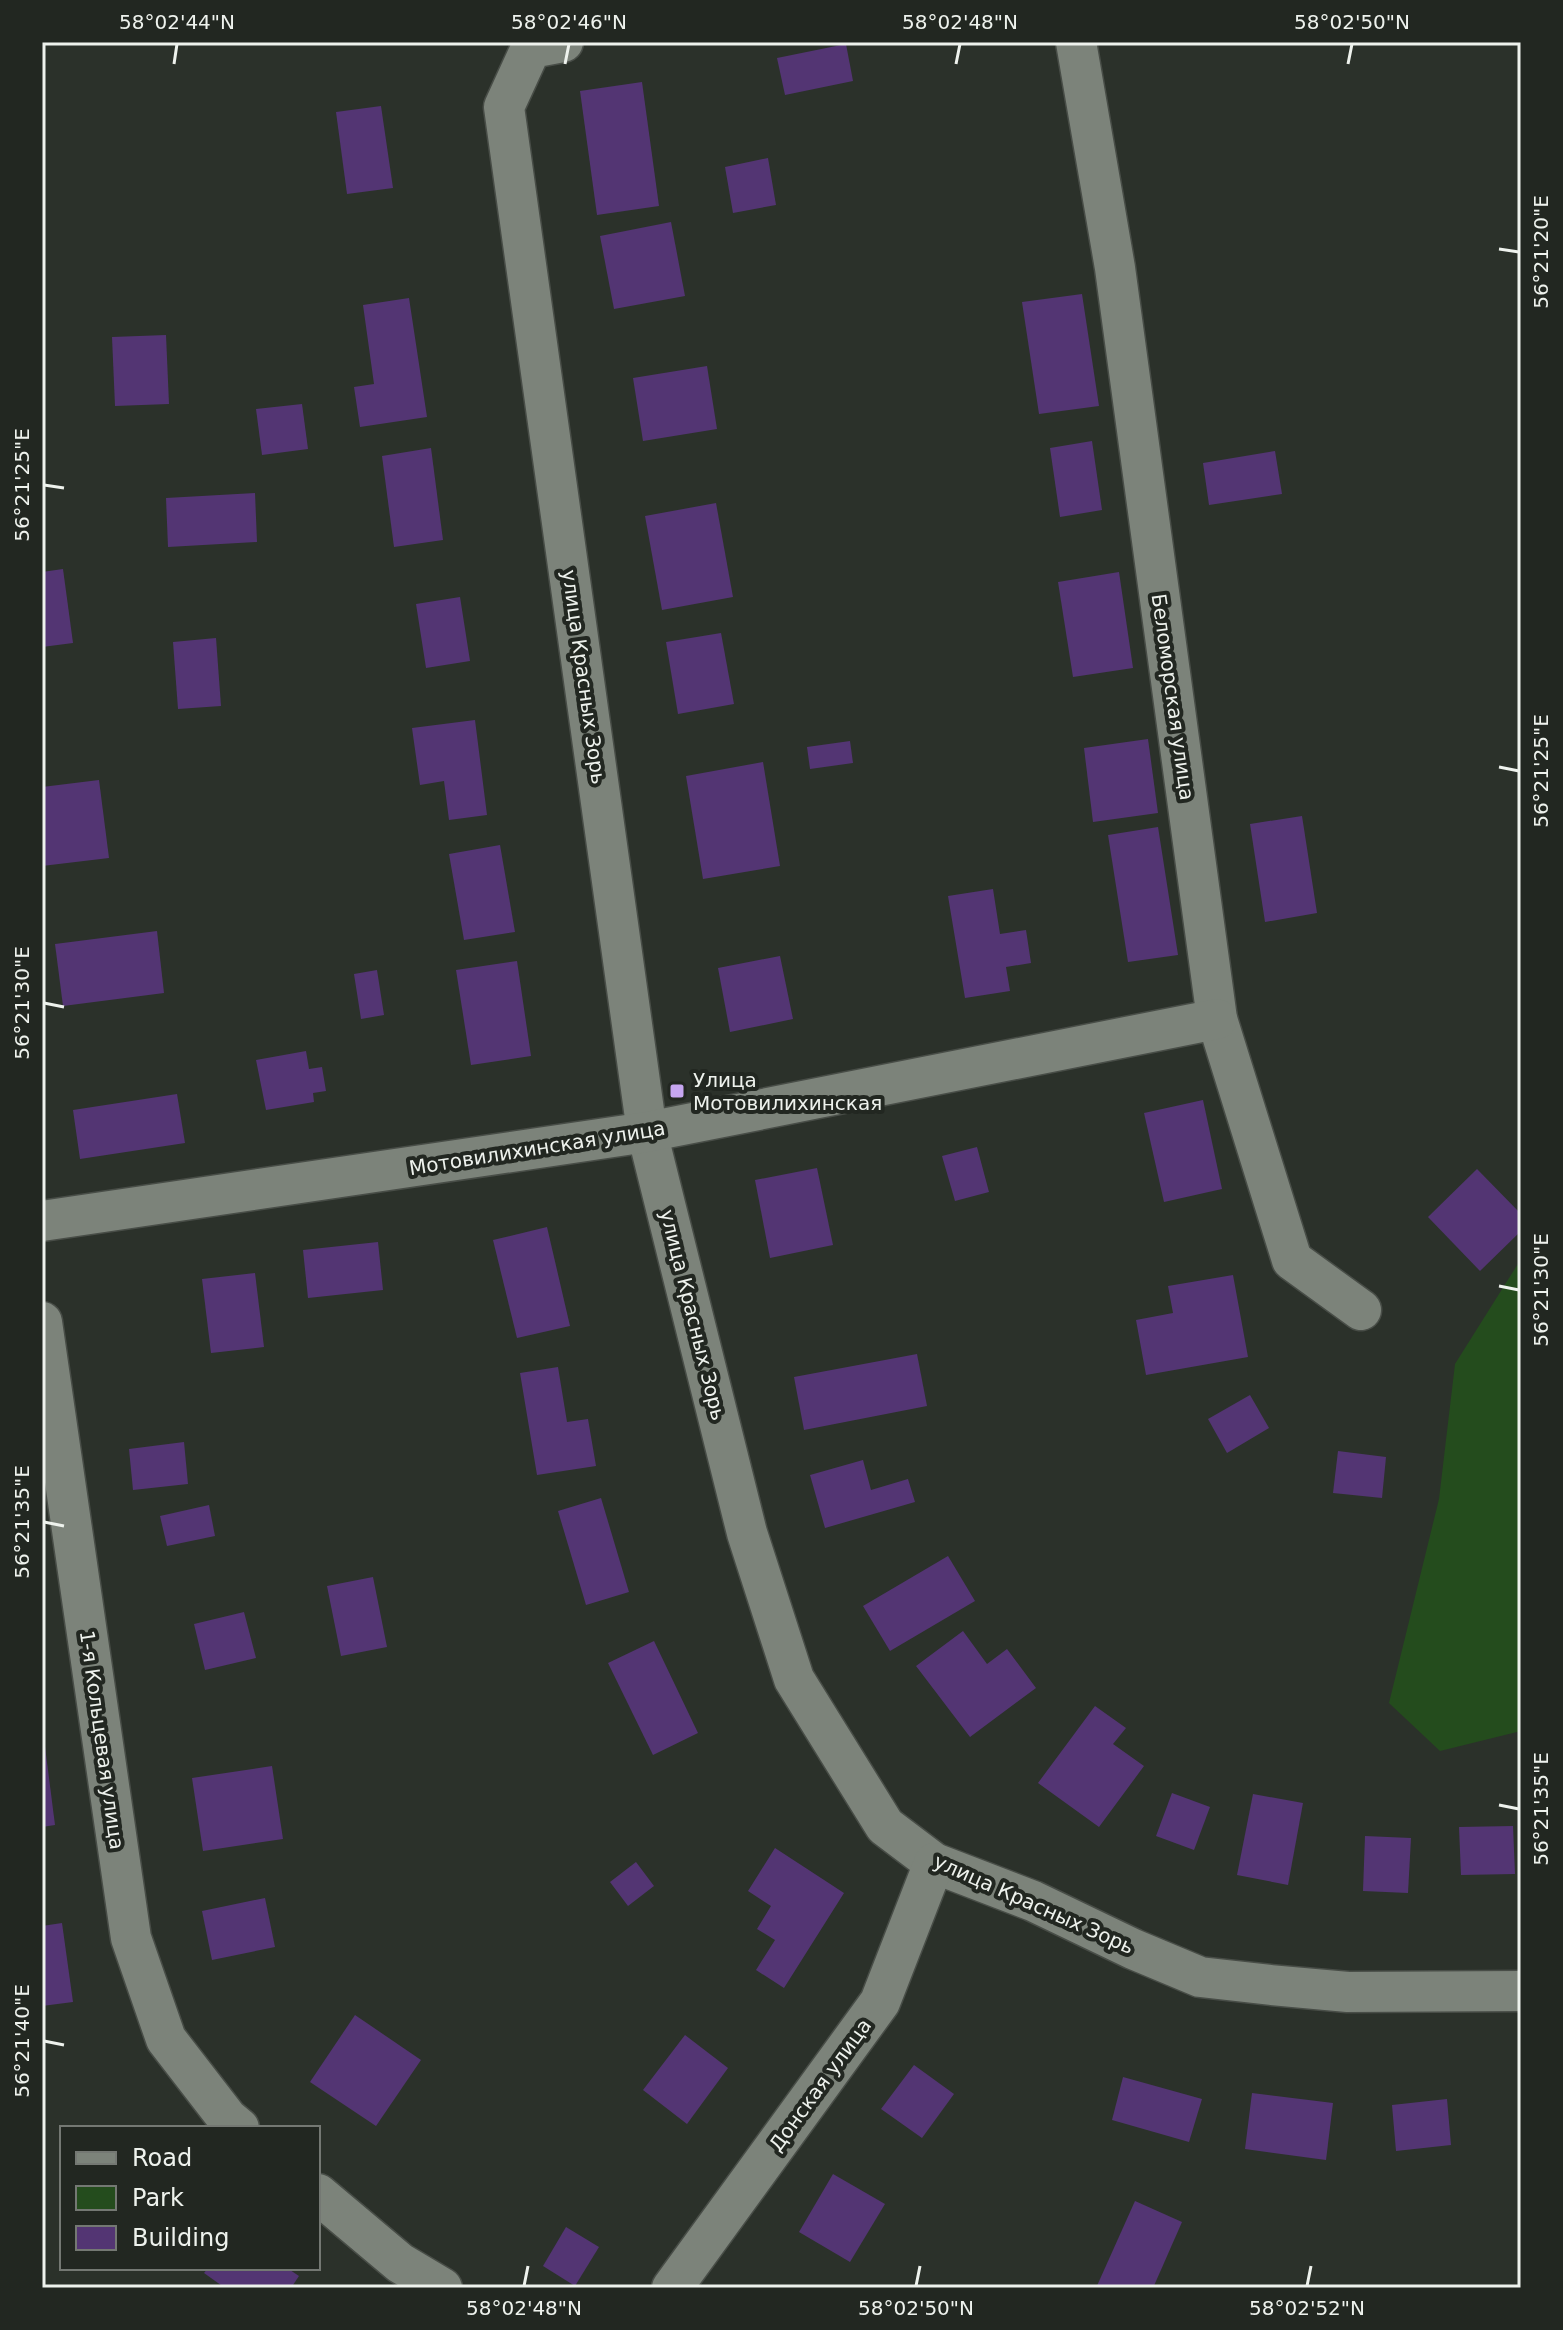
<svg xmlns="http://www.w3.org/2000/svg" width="1563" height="2330" font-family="'DejaVu Sans',sans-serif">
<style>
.green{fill:#244c1d}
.building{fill:#533573}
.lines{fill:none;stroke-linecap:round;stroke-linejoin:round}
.minor-casing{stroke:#484d47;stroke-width:43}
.minor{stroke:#7c837a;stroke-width:40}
.ticks{fill:none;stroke:#eef2ed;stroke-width:3}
.poi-dot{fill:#c6a6f0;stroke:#222721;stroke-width:3}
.labels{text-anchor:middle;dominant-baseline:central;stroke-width:8;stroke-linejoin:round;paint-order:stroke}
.street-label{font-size:20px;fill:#eef2ed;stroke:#222721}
.poi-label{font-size:20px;fill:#eef2ed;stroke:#222721;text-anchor:start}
.neatline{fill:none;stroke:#eef2ed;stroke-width:3}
.ticks-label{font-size:20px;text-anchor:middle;fill:#eef2ed}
</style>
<rect width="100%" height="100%" fill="#2b312a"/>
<path class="green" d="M1521,1259v472l-81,20 -51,-48 50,-204 16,-135z"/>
<g class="building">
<path d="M846,44l7,37 -68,14 -8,-37z"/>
<path d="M642,82l17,124 -62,9 -17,-124z"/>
<path d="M381,106l12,82 -46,6 -11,-82z"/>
<path d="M768,158l8,47 -43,8 -8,-46z"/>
<path d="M671,222l14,74 -71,13 -14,-73z"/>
<path d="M1082,294l17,112 -60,8 -17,-112z"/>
<path d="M409,298l18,119 -67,10 -6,-40 20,-3 -11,-79z"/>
<path d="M166,335l3,69 -54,2 -3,-69z"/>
<path d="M707,366l10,63 -74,12 -10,-63z"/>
<path d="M302,404l6,45 -46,6 -6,-46z"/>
<path d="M1092,441l10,69 -42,7 -10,-69z"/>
<path d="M431,448l12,92 -49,7 -12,-91z"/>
<path d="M1275,451l7,43 -73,11 -6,-42z"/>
<path d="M255,493l2,49 -89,5 -2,-49z"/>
<path d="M716,503l17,94 -71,13 -17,-94z"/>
<path d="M63,569l10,74 -31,4v-75z"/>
<path d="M1119,572l14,96 -60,9 -15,-95z"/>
<path d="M460,597l10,64 -44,7 -10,-64z"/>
<path d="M721,633l13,71 -56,10 -12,-72z"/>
<path d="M216,638l5,68 -43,3 -5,-67z"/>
<path d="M475,720l12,95 -38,5 -5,-39 -24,4 -8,-57z"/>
<path d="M1148,739l10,74 -65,9 -9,-74z"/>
<path d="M850,741l3,22 -43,6 -3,-22z"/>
<path d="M763,762l17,104 -77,13 -17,-103z"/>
<path d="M99,780l10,78 -67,8v-79z"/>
<path d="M1302,816l15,97 -52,9 -15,-98z"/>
<path d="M1158,827l20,128 -50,7 -20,-127z"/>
<path d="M500,845l15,87 -51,8 -15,-86z"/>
<path d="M993,889l7,45 26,-4 5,33 -25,4 4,24 -45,7 -17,-102z"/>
<path d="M157,931l7,62 -101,13 -8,-62z"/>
<path d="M780,956l13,63 -63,13 -12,-64z"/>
<path d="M517,961l14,95 -60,9 -15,-95z"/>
<path d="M377,970l7,45 -23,4 -7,-45z"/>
<path d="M306,1051l3,18 13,-2 4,24 -13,2 1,9 -48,8 -10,-50z"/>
<path d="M177,1094l8,49 -105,16 -7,-49z"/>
<path d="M1203,1100l19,89 -58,13 -20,-89z"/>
<path d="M977,1147l12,45 -34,9 -13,-45z"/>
<path d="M817,1168l16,77 -63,13 -15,-78z"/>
<path d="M1477,1169l44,45v17l-41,40 -52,-54z"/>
<path d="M547,1227l23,99 -53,12 -24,-98z"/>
<path d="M378,1242l5,48 -75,8 -5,-48z"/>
<path d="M255,1273l9,74 -53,6 -9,-74z"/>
<path d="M1233,1275l15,82 -102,18 -10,-55 37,-7 -5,-27z"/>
<path d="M917,1354l10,52 -123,24 -10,-53z"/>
<path d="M558,1367l9,55 21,-3 8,47 -59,9 -17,-102z"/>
<path d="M1250,1395l19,33 -42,25 -19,-34z"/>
<path d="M184,1442l4,42 -55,6 -4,-41z"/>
<path d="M1338,1451l48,6 -4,41 -49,-5z"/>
<path d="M863,1460l8,30 37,-11 7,23 -90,26 -15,-53z"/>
<path d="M601,1498l28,94 -43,13 -28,-94z"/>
<path d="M209,1505l6,31 -48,10 -7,-30z"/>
<path d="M948,1556l27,45 -85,50 -27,-45z"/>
<path d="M373,1577l14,70 -46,9 -14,-70z"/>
<path d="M244,1612l12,46 -51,12 -11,-46z"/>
<path d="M963,1631l24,33 20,-15 29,39 -66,49 -54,-71z"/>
<path d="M654,1641l44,92 -45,22 -45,-92z"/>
<path d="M1095,1706l31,22 -13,16 31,22 -45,61 -61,-44z"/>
<path d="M42,1723l13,102 -13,2z"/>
<path d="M272,1766l11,73 -80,12 -11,-73z"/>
<path d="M1172,1793l38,14 -16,43 -38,-14z"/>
<path d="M1253,1794l50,9 -15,82 -51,-10z"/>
<path d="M1513,1826l2,48 -54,1 -2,-48z"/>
<path d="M1365,1836l46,2 -3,55 -45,-2z"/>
<path d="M775,1848l69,45 -60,95 -28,-18 19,-30 -18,-11 14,-23 -23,-15z"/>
<path d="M636,1862l18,24 -26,20 -18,-24z"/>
<path d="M265,1898l10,49 -63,13 -10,-49z"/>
<path d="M62,1923l11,79 -31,4v-80z"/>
<path d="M355,2015l66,45 -45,66 -66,-44z"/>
<path d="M685,2035l43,33 -41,56 -44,-34z"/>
<path d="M914,2065l40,29 -32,44 -41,-29z"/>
<path d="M1123,2077l79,22 -13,43 -77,-22z"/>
<path d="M1252,2093l81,10 -7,57 -81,-11z"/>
<path d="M1447,2099l4,46 -55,6 -4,-46z"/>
<path d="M833,2174l52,30 -35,58 -51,-30z"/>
<path d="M1135,2201l47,21 -29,66h-57z"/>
<path d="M566,2227l33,20 -24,39 -32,-20z"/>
<path d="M208,2268h79l12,8 -8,12h-66l-21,-15z"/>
</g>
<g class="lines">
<g class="minor-casing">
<g id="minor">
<path d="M563,42l-32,6 -27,59 143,1025 100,401 47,146 91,147 49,37 99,38 100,48 67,28 71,8 77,7 173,-1"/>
<path d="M1076,42l39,226 102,751 75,241 69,50"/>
<path d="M42,1221l605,-89 570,-113"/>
<path d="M42,1322l89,616 35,101 61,79 12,10"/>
<path d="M318,2194l82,69 42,25"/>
<path d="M672,2288l208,-286 54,-139"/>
</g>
</g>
<use href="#minor" class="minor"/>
</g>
<path class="ticks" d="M174,64l3,-20M565,64l4,-20M956,64l4,-20M1348,64l4,-20M1499,249l20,3M44,485l20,3M1499,767l20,4M44,1003l20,4M1499,1286l20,4M44,1522l20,4M1499,1805l20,4M44,2041l20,4M524,2286l4,-20M916,2286l4,-20M1307,2286l4,-20"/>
<rect class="poi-dot" x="669" y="1083" width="16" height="16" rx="4"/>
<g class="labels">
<g class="street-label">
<text transform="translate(584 677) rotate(82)">улица Красных Зорь</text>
<text transform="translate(1173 697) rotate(82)">Беломорская улица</text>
<text transform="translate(537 1148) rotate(-9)">Мотовилихинская улица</text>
<text transform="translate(693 1315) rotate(76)">улица Красных Зорь</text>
<text transform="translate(102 1740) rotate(82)">1-я Кольцевая улица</text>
<text transform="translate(1034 1904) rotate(24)">улица Красных Зорь</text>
<text transform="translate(820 2085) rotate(-54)">Донская улица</text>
</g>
<g class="poi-label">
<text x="693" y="1080">Улица<tspan x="693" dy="23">Мотовилихинская</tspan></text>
</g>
</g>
<rect width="1563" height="2330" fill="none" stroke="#222721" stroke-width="88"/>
<rect x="60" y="2126" width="260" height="144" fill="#222721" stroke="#747873" stroke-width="2"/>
<rect x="76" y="2152" width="40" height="12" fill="#7c837a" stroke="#747873" stroke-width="2"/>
<text x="132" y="2166" font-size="24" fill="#eef2ed">Road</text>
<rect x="76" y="2186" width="40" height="24" fill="#244c1d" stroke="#747873" stroke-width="2"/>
<text x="132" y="2206" font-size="24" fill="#eef2ed">Park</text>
<rect x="76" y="2226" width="40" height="24" fill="#533573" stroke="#747873" stroke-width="2"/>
<text x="132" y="2246" font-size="24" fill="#eef2ed">Building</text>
<rect x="44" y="44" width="1475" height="2242" class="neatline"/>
<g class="ticks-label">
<text x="177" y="29">58°02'44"N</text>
<text x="569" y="29">58°02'46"N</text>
<text x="960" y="29">58°02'48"N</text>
<text x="1352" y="29">58°02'50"N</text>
<text transform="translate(1541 252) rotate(-90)" y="7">56°21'20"E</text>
<text transform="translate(22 485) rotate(-90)" y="7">56°21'25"E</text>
<text transform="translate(1541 771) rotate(-90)" y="7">56°21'25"E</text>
<text transform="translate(22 1003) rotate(-90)" y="7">56°21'30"E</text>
<text transform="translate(1541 1290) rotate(-90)" y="7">56°21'30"E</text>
<text transform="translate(22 1522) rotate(-90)" y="7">56°21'35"E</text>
<text transform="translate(1541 1809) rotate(-90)" y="7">56°21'35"E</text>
<text transform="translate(22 2041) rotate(-90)" y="7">56°21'40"E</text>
<text x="524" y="2315">58°02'48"N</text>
<text x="916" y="2315">58°02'50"N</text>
<text x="1307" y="2315">58°02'52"N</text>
</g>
</svg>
